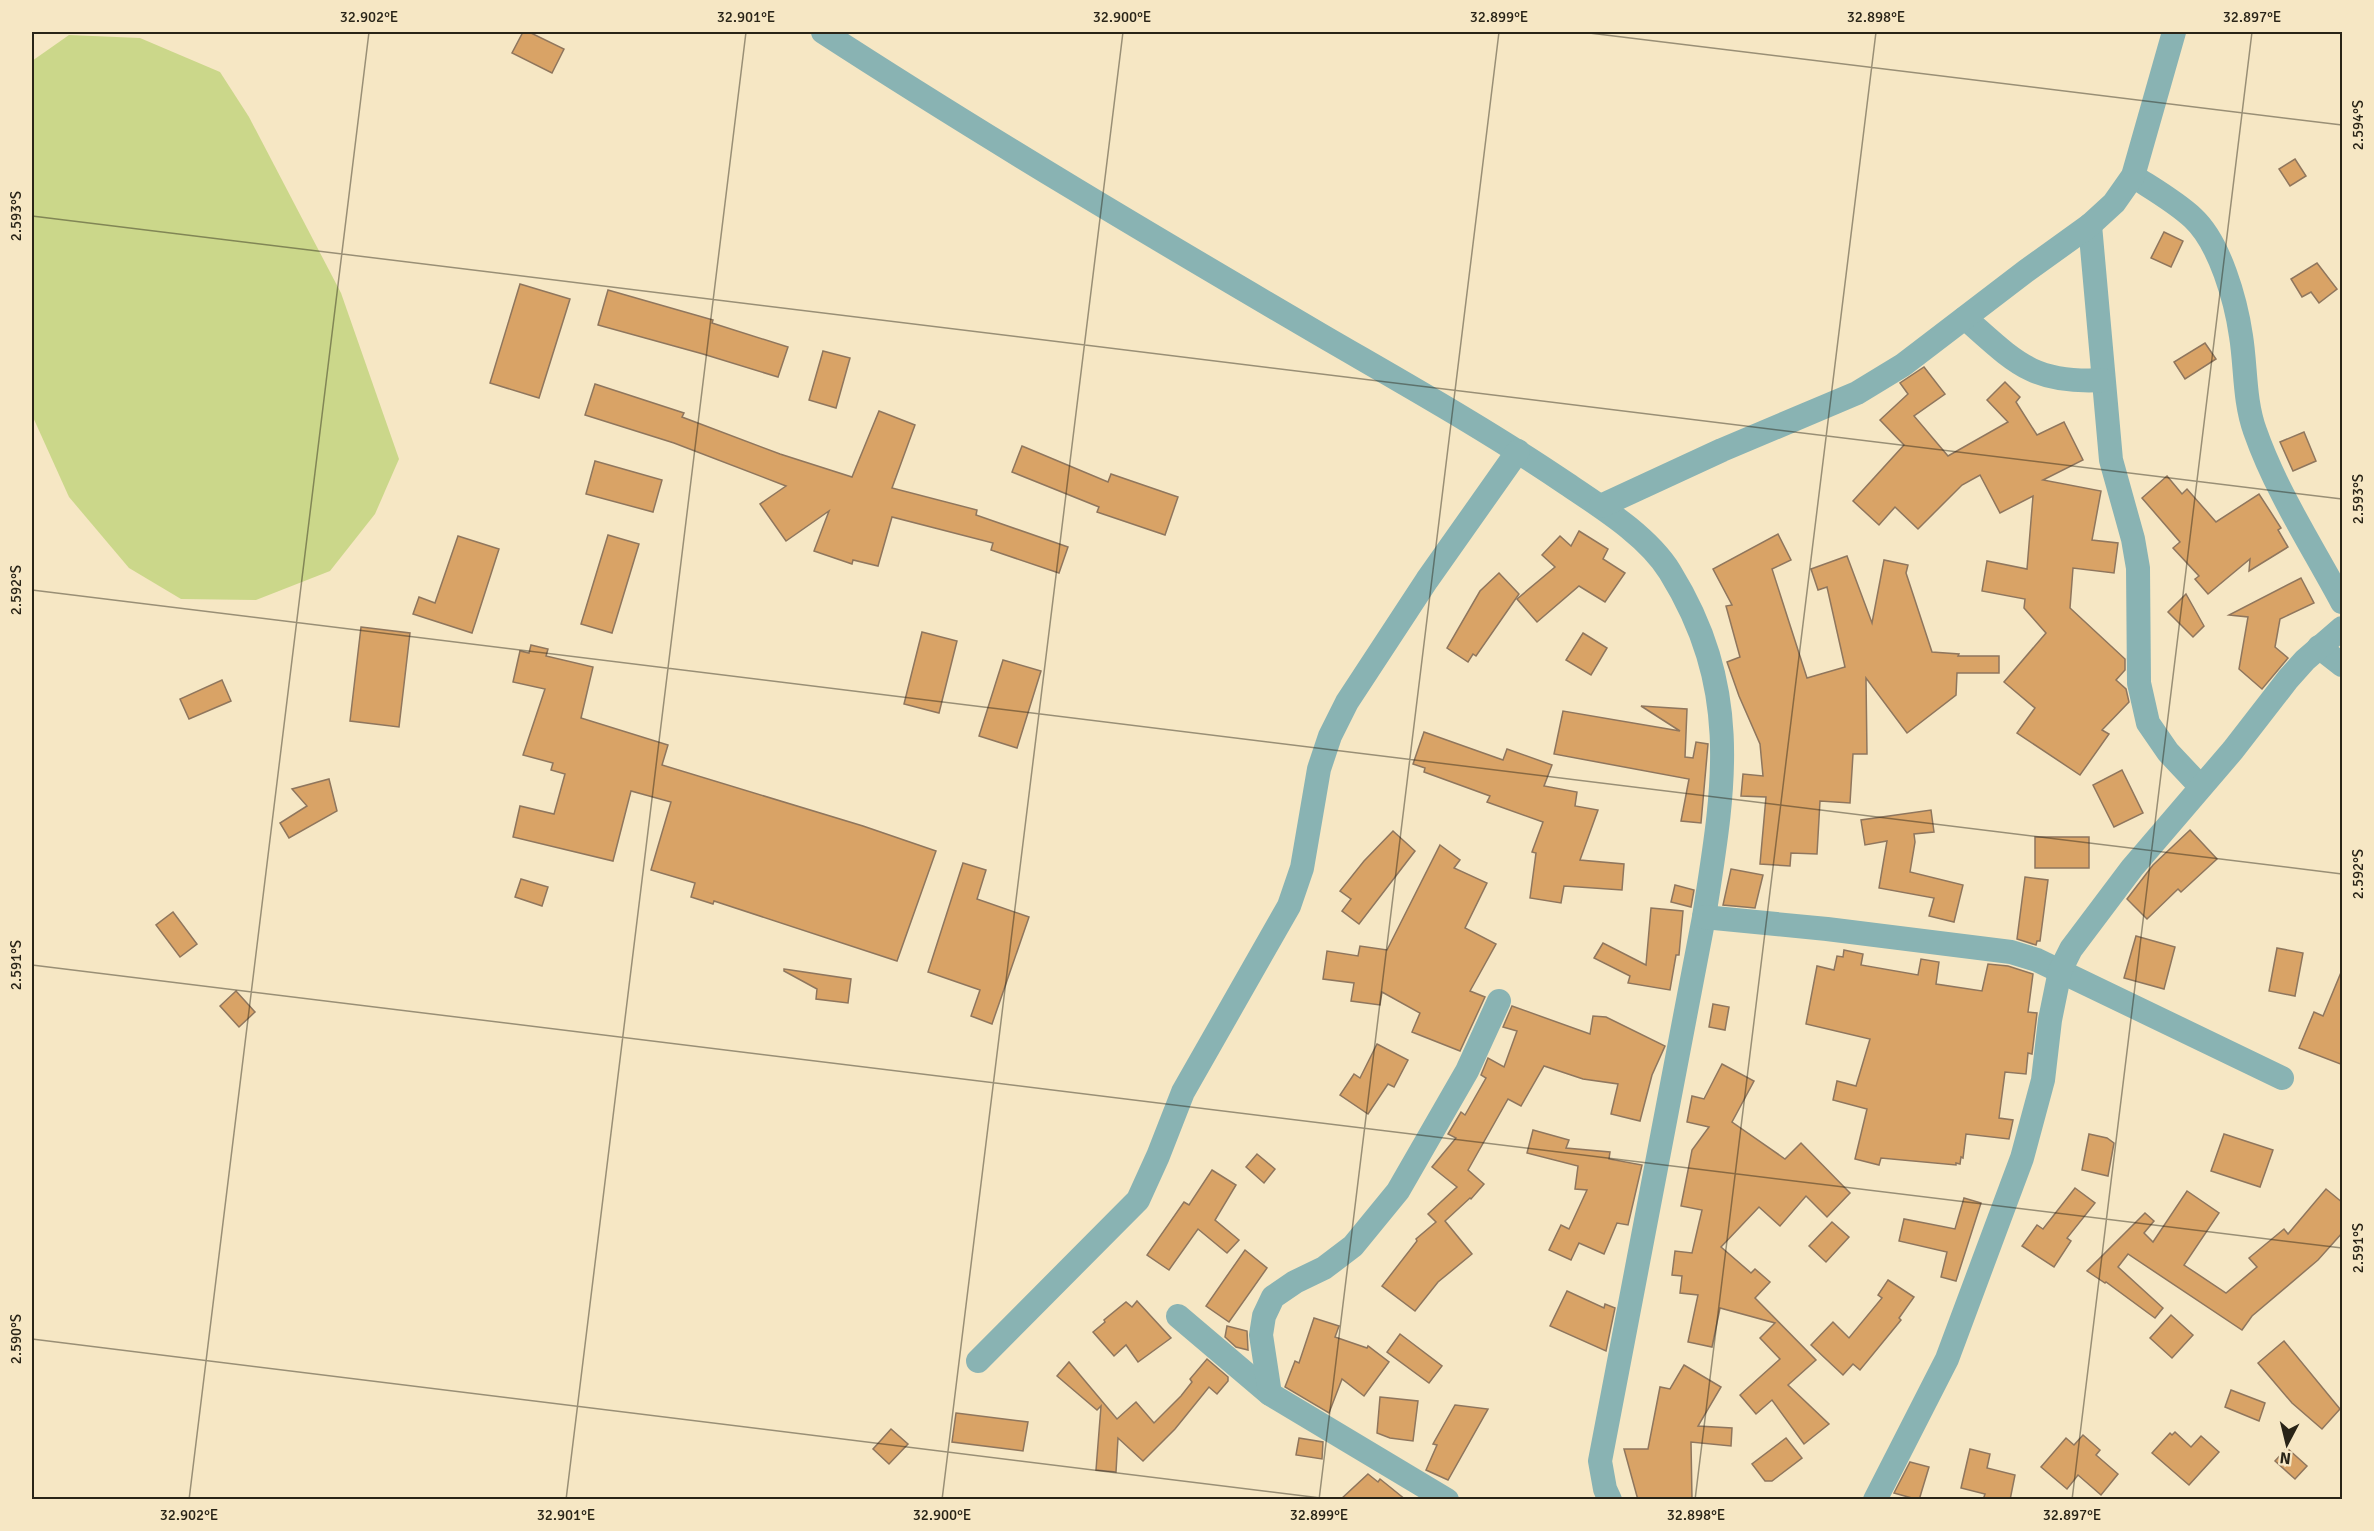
<svg xmlns="http://www.w3.org/2000/svg" width="2374" height="1531" font-family="Signika,sans-serif">
<style>
.green{fill:#cbd78a}
.building{fill:#d9a366;stroke:#8f765d;stroke-width:1.5}
.lines{fill:none;stroke-linecap:round;stroke-linejoin:round}
.street{stroke:#89b3b3;stroke-width:24}
.ticks{fill:none;stroke:#292417;stroke-width:1.5;stroke-opacity:0.45}
.neatline{fill:none;stroke:#292417;stroke-width:2}
.ticks-label{font-size:15px;text-anchor:middle;fill:#292417}
</style>
<rect width="100%" height="100%" fill="#f6e7c4"/>
<path class="green" d="M69,35l71,3 80,34 29,45 92,176 58,166 -24,55 -45,57 -74,29 -75,-1 -52,-31 -60,-71 -37,-82v-354z"/>
<g class="building">
<path d="M523,32h6l35,17 -12,24 -40,-20z"/>
<path d="M2295,159l11,17 -16,10 -11,-17z"/>
<path d="M2164,232l19,9 -12,26 -20,-9z"/>
<path d="M2317,263l20,26 -18,14 -8,-11 -9,5 -11,-18z"/>
<path d="M520,284l50,15 -31,99 -49,-15z"/>
<path d="M608,290l105,30 -1,3 76,24 -10,30 -75,-23 -105,-29z"/>
<path d="M2205,343l11,16 -31,20 -11,-17z"/>
<path d="M823,351l27,7 -14,50 -27,-8z"/>
<path d="M1924,367l21,27 -31,22 34,40 60,-34 -21,-22 18,-18 15,15 -4,5 21,33 27,-13 19,38 -40,20 58,11 -9,49 26,3 -4,30 -41,-5 -3,40 55,51v11l-9,10 10,9 3,13 -27,28 7,4 -29,41 -63,-42 18,-25 -31,-26 42,-49 -22,-25 1,-9 -43,-8 5,-30 40,8 6,-73 -33,17 -20,-38 -18,10 -44,44 -23,-22 -16,18 -26,-24 51,-56 -24,-25 28,-26 -8,-11z"/>
<path d="M595,384l89,29 -2,4 98,37 72,23 27,-66 36,14 -23,63 85,22 -1,5 92,32 -9,26 -68,-23 2,-7 -101,-26 -14,49 -25,-6 -1,4 -38,-13 15,-40 -43,30 -26,-37 26,-18 -112,-43 -89,-28z"/>
<path d="M2304,432l12,29 -23,10 -13,-29z"/>
<path d="M1022,446l86,36 3,-8 67,23 -13,38 -68,-23 2,-5 -87,-35z"/>
<path d="M595,461l67,19 -9,32 -67,-18z"/>
<path d="M2167,476l15,18 5,-5 29,33 43,-28 22,34 -3,2 10,17 -39,24 1,-12 -42,35 -13,-15 4,-3 -26,-28 7,-6 -38,-44z"/>
<path d="M1579,531l29,18 -5,10 22,14 -20,29 -26,-16 -42,36 -20,-23 38,-32 -13,-12 18,-19 11,10z"/>
<path d="M1778,534l13,26 -19,9 35,109 38,-11 -18,-80 -9,3 -7,-21 36,-13 25,67 12,-63 24,5 -2,8 26,79 27,2 -1,2h41v17h-42l-1,22 -49,38 -41,-55 1,76h-14l-3,49 -30,-2 -3,53 -26,-1 -1,13 -30,-2 6,-67 -25,-1 2,-22 20,2 -3,-32 -21,-48 -12,-34 13,-5 -14,-51 6,-1 -19,-36z"/>
<path d="M608,535l31,9 -27,89 -31,-9z"/>
<path d="M458,536l41,13 -27,84 -59,-19 6,-17 16,6z"/>
<path d="M1499,573l20,21 -43,62 -3,-2 -5,8 -21,-14 33,-57z"/>
<path d="M2301,578l13,25 -34,16 -5,28 13,11 -26,31 -23,-20 9,-52 -19,-2z"/>
<path d="M2186,594l18,32 -11,11 -25,-25z"/>
<path d="M361,627l49,6 -11,94 -49,-6z"/>
<path d="M922,632l35,9 -18,72 -35,-9z"/>
<path d="M1583,633l24,15 -16,27 -25,-15z"/>
<path d="M531,645l17,4 -2,7 47,11 -12,51 87,27 -6,20 201,61 73,25 -39,110 -183,-60 -1,3 -22,-7 4,-14 -44,-13 20,-68 -40,-11 -18,70 -100,-24 7,-31 34,8 11,-40 -14,-4 2,-7 -30,-8 22,-66 -32,-7 7,-31 9,2z"/>
<path d="M1003,660l38,11 -24,77 -38,-12z"/>
<path d="M222,680l9,21 -42,18 -9,-20z"/>
<path d="M1641,706l46,3 -2,48 8,1 3,-16 12,2 -7,79 -20,-2 8,-42 -135,-25 9,-43 117,20z"/>
<path d="M1424,732l79,28 4,-11 45,16 -8,21 33,6 -2,14 23,4 -18,50 44,4 -2,26 -58,-4 -3,17 -31,-5 6,-45 -4,-1 11,-30 -56,-20 3,-6 -66,-24 1,-4 -12,-4z"/>
<path d="M2122,770l21,43 -29,14 -21,-42z"/>
<path d="M329,779l8,32 -48,27 -9,-15 27,-17 -15,-17z"/>
<path d="M1931,810l3,22 -20,2 1,8 -5,30 53,13 -9,37 -25,-6 5,-18 -55,-10 8,-47 -22,4 -4,-25z"/>
<path d="M2190,830l27,29 -36,33 -3,-3 -31,30 -20,-20 26,-34z"/>
<path d="M1393,831l22,20 -56,73 -17,-13 9,-12 -11,-8 24,-30z"/>
<rect x="2035" y="837" width="54" height="31"/>
<path d="M1440,845l20,15 -6,8 33,15 -22,45 31,16 -26,47 15,6 -25,54 -48,-19 8,-19 -38,-21 -2,13 -29,-4 3,-18 -31,-4 4,-28 31,5 2,-10 27,4z"/>
<path d="M963,863l23,7 -9,29 52,18 -37,107 -21,-8 9,-26 -52,-18z"/>
<path d="M1731,869l32,6 -8,33 -32,-3z"/>
<path d="M2025,877l23,3 -8,61h-3l-1,4 -19,-6z"/>
<path d="M521,879l27,8 -6,19 -27,-9z"/>
<path d="M1675,885l19,5 -3,17 -20,-5z"/>
<path d="M1651,908l32,3 -4,44h-3l-6,35 -42,-7 2,-7 -36,-18 9,-15 43,22z"/>
<path d="M173,912l24,32 -17,13 -24,-32z"/>
<path d="M2136,936l39,11 -11,42 -40,-11z"/>
<path d="M2277,948l26,5 -8,43 -26,-5z"/>
<path d="M1844,950l19,4 -2,11 57,10 3,-16 18,3 -3,22 46,7 6,-27 20,2 25,8 -5,38 9,1 -5,41 -4,-1 -2,21 -21,-2 -6,46 14,2 -4,19 -43,-5 -3,24 -2,-1 -1,7 -4,-1v2l-75,-7 -2,7 -24,-6 12,-50 -34,-9 4,-19 19,5 14,-47 -64,-15 11,-58 17,4 3,-14 6,1z"/>
<path d="M784,969l67,10 -3,24 -32,-4 1,-10 -33,-18z"/>
<path d="M2342,970h1v95l-44,-17 15,-36 9,4z"/>
<path d="M236,991l19,21 -16,15 -19,-21z"/>
<path d="M1713,1004l16,3 -4,23 -16,-3z"/>
<path d="M1512,1006l78,28 3,-18 13,1 59,29 -13,29 -12,46 -29,-7 7,-30 -35,-5 -39,-13 -23,40 -13,-7 -40,71 16,14 -13,15 -1,-1 -25,23 27,33 -34,28 -23,29 -33,-25 35,-45 -1,-2 20,-17 -8,-8 29,-27 -25,-20 24,-29 -8,-4 13,-22 4,3 21,-37 -5,-3 7,-17 16,9 13,-36 -14,-4z"/>
<path d="M1377,1044l31,16 -14,27 -6,-3 -20,30 -28,-19 14,-21 6,4z"/>
<path d="M1722,1064l32,17 -22,41 53,37 16,-16 49,50 -23,24 -21,-21 -26,30 -21,-19 -38,40 30,26 4,-4 15,13 -15,16 61,62 -28,25 41,39 -25,20 -32,-44 -16,14 -16,-19 40,-36 -20,-21 15,-15 -55,-15 -8,39 -24,-5 10,-47 -18,-2 2,-17 -10,-1 3,-24 17,2 10,-43 -21,-4 11,-56 17,-23 -22,-5 5,-26 12,3z"/>
<path d="M1533,1130l36,10 -3,8 44,4 -1,7 33,6 -14,60 -11,-2 -13,31 -25,-11 -8,17 -22,-10 12,-25 8,4 18,-39 -12,-1 3,-23 -51,-13z"/>
<path d="M2089,1134l18,4 7,5 -6,33 -26,-6z"/>
<path d="M2224,1134l49,16 -13,37 -49,-16z"/>
<path d="M1257,1154l18,15 -11,14 -18,-16z"/>
<path d="M1212,1170l24,15 -21,35 24,20 -12,13 -29,-24 -29,41 -22,-15 37,-53 5,3z"/>
<path d="M2075,1188l20,15 -28,35 4,3 -17,26 -32,-21 15,-21 6,4z"/>
<path d="M2326,1189l17,14v29l-25,28 -66,56 -10,14 -114,-76 -10,13 45,41 -8,10 -49,-36 -1,1 -18,-12 58,-58 9,8 -10,12 9,9 34,-51 32,22 -35,52 42,28 31,-26 -8,-9 35,-29 4,5z"/>
<path d="M1964,1198l17,5 -25,78 -15,-4 6,-25 -48,-11 5,-22 51,10z"/>
<path d="M1832,1222l17,15 -23,25 -17,-16z"/>
<path d="M1245,1250l22,18 -38,54 -23,-16z"/>
<path d="M1888,1280l26,17 -15,21 2,2 -41,50 -7,-6 -10,11 -32,-30 22,-23 16,16 33,-40 -4,-3z"/>
<path d="M1567,1291l37,17 1,-4 10,4 -9,43 -56,-25z"/>
<path d="M1137,1301l34,37 -33,24 -12,-17 -12,11 -21,-24 12,-10 -1,-2 22,-18 6,5z"/>
<path d="M2171,1315l22,20 -21,23 -22,-20z"/>
<path d="M1314,1318l25,8 -4,11 32,11 1,-2 21,16 -25,34 -22,-17 -13,34 -44,-26 10,-26 4,2z"/>
<path d="M1227,1326l20,5 1,19 -12,-3 -11,-10z"/>
<path d="M1400,1334l42,32 -13,17 -42,-31z"/>
<path d="M2284,1341l56,68 -18,20 -30,-26 -34,-40z"/>
<path d="M1207,1359l21,18v4l-11,13 -8,-7 -34,42 -32,32 -25,-23 -2,34 -20,-2 5,-64 -4,4 -40,-34 12,-14 48,57 19,-17 18,21 27,-27 11,-14 -2,-3z"/>
<path d="M1684,1365l37,22 -23,39 34,2 -1,18 -40,-4 1,58h-54l-14,-51h24l12,-62 10,2z"/>
<path d="M2231,1390l34,13 -6,18 -34,-14z"/>
<path d="M1380,1397l38,4 -5,40 -23,-3 -13,-5z"/>
<path d="M1455,1405l33,4 -40,71 -22,-10 11,-25 -4,-1z"/>
<path d="M956,1413l72,9 -5,29 -71,-9z"/>
<path d="M891,1429l17,15 -19,20 -16,-15z"/>
<path d="M2175,1432l16,15 10,-11 18,16 -30,33 -37,-32 18,-20 2,2z"/>
<path d="M2083,1435l17,15 -4,5 22,19 -17,21 -23,-20 -11,14 -26,-22 25,-29 8,7z"/>
<path d="M1299,1438l24,4 -1,17 -26,-4z"/>
<path d="M1786,1438l16,20 -30,23h-7l-13,-17z"/>
<path d="M2287,1448l20,18 -12,13 -20,-18z"/>
<path d="M1970,1449l20,5 -3,14 28,7 -5,25h-27l2,-6 -24,-6z"/>
<path d="M1910,1462l19,5 -10,33 -25,-7z"/>
<path d="M1368,1474l10,8 2,-3 26,21h-66z"/>
</g>
<g class="lines">
<g class="street">
<path d="M823,32c165,107 334,207 503,306 81,47 163,93 241,146 34,23 81,52 103,88 73,118 54,217 34,345l-104,544 5,28 5,11"/>
<path d="M2133,176c20,13 43,26 60,42 27,25 43,83 48,118 5,31 3,65 14,95 21,60 57,115 87,171"/>
<path d="M2090,225l21,235 22,79 5,29 1,115 9,40 20,29 32,34"/>
<path d="M1965,318c50,44 67,66 138,62"/>
<path d="M1601,506l121,-56 135,-57 46,-28 123,-94 64,-46 24,-22 19,-27 41,-144"/>
<path d="M2319,647l23,18"/>
<path d="M1704,917l123,12 184,23 26,8 245,118"/>
<path d="M1178,1316l92,78"/>
<path d="M978,1361l160,-161 20,-44 25,-64 106,-186 13,-38 17,-99 11,-33 17,-34 80,-122 91,-129"/>
<path d="M1447,1500l-177,-106 -9,-59 3,-19 9,-19 22,-15 29,-14 29,-22 45,-55 69,-120 32,-70"/>
<path d="M1875,1500l72,-141 75,-201 21,-78 7,-60 10,-49 11,-22 61,-81 101,-118 55,-71 17,-19 37,-32"/>
</g>
</g>
<path class="ticks" d="M1581,32l761,93M32,216l2310,283M32,590l2310,284M32,965l2310,283M32,1339l1305,161M189,1500l180,-1468M566,1500l180,-1468M942,1500l181,-1468M1319,1500l180,-1468M1695,1500l181,-1468M2072,1500l180,-1468"/>
<rect width="2374" height="1531" fill="none" stroke="#f6e7c4" stroke-width="66"/>
<g transform="translate(2287 1444) rotate(187)" stroke="#f6e7c4" stroke-width="4.5" paint-order="stroke">
<path d="M0-4.5L10 22L0 15L-10 22Z" fill="#292417"/>
<text y="-9" font-size="16" font-weight="bold" text-anchor="middle" fill="#292417">N</text>
</g>
<rect x="33" y="33" width="2308" height="1465" class="neatline"/>
<g class="ticks-label">
<text x="369" y="22">32.902°E</text>
<text x="746" y="22">32.901°E</text>
<text x="1122" y="22">32.900°E</text>
<text x="1499" y="22">32.899°E</text>
<text x="1876" y="22">32.898°E</text>
<text x="2252" y="22">32.897°E</text>
<text transform="translate(2358 125) rotate(-90)" y="5">2.594°S</text>
<text transform="translate(16 216) rotate(-90)" y="5">2.593°S</text>
<text transform="translate(2358 499) rotate(-90)" y="5">2.593°S</text>
<text transform="translate(16 590) rotate(-90)" y="5">2.592°S</text>
<text transform="translate(2358 874) rotate(-90)" y="5">2.592°S</text>
<text transform="translate(16 965) rotate(-90)" y="5">2.591°S</text>
<text transform="translate(2358 1248) rotate(-90)" y="5">2.591°S</text>
<text transform="translate(16 1339) rotate(-90)" y="5">2.590°S</text>
<text x="189" y="1520">32.902°E</text>
<text x="566" y="1520">32.901°E</text>
<text x="942" y="1520">32.900°E</text>
<text x="1319" y="1520">32.899°E</text>
<text x="1696" y="1520">32.898°E</text>
<text x="2072" y="1520">32.897°E</text>
</g>
</svg>
